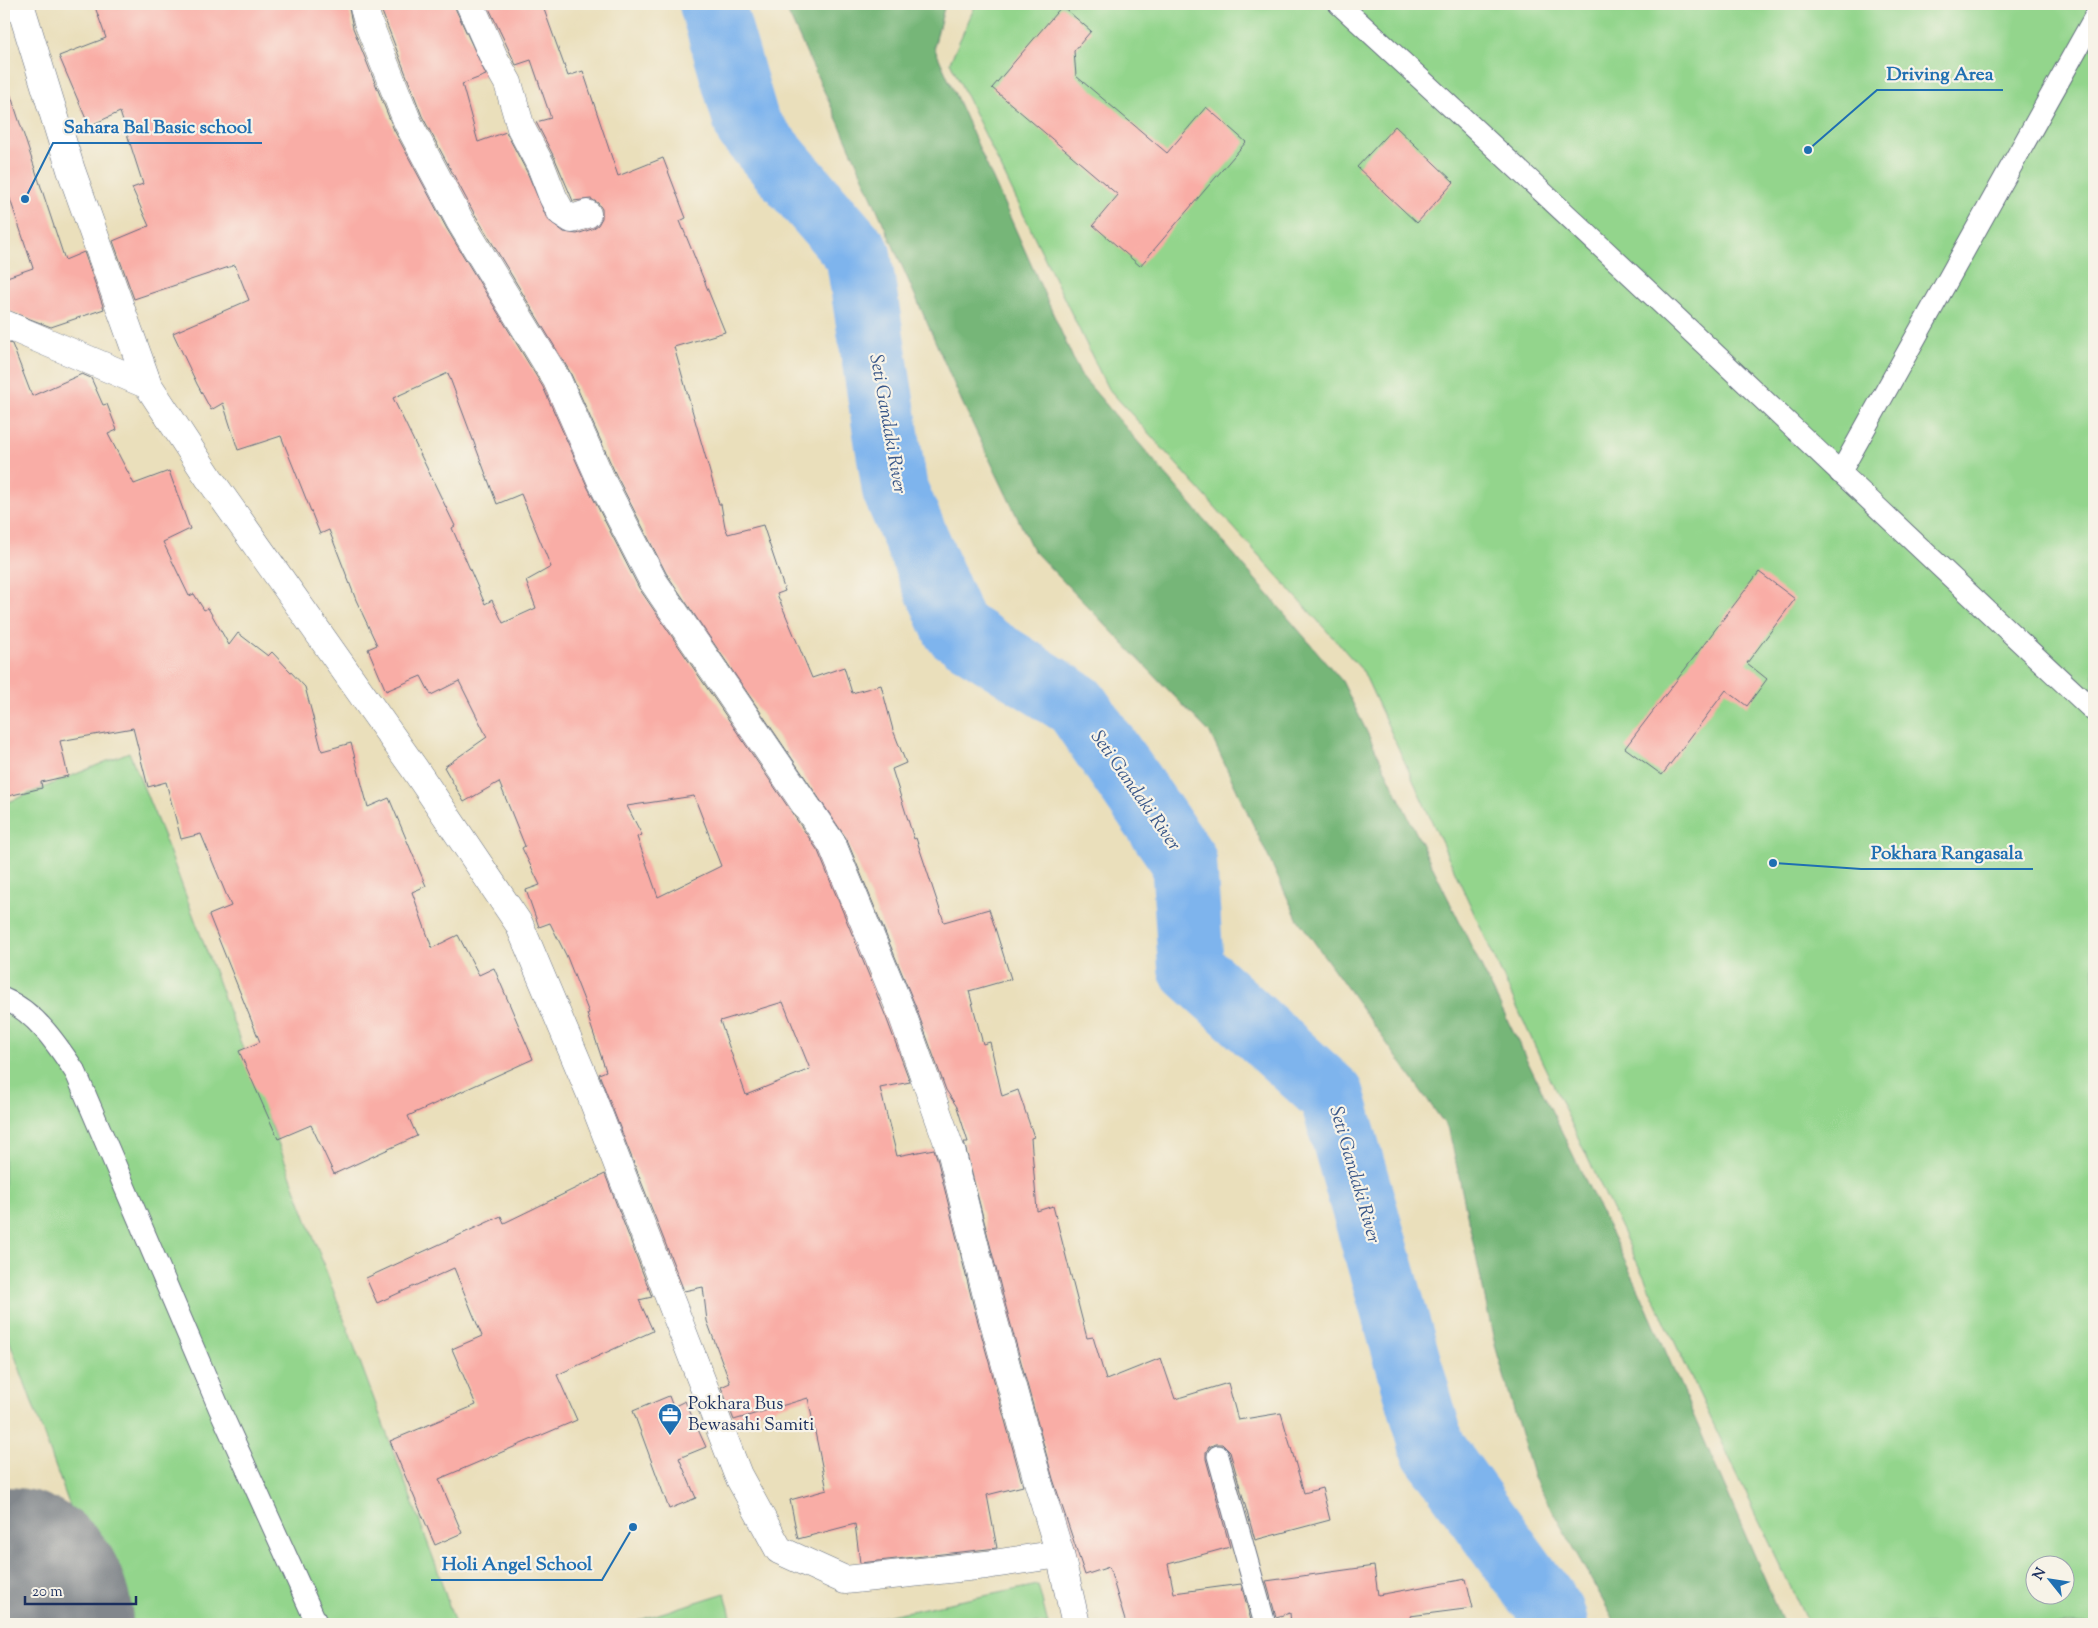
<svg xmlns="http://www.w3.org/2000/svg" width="2098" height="1628" font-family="'Sorts Mill Goudy',serif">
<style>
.green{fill:#93d58c;stroke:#578275;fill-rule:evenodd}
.forest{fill:#76b678;stroke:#48726b}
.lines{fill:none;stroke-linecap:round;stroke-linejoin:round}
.river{stroke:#7eb4ed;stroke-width:66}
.runway{stroke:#82878c;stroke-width:250}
.building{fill:#f9ada6;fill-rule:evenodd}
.service-casing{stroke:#636d7f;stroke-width:23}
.minor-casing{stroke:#636d7f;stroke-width:29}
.tertiary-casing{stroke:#636d7f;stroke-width:29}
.service{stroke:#fff;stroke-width:21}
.minor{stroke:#fff;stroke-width:28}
.tertiary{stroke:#fff;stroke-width:28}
.labels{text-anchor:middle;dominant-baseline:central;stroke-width:4.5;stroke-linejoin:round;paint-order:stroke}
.poi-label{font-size:18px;fill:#1b2f5e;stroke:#f7f3e8;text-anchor:start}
.water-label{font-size:19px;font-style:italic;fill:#395789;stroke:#f7f3e8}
.leader{fill:none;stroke:#1f6fb2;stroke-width:2}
.callout-dot{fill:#1f6fb2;stroke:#f7f3e8;stroke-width:2}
.callout-label{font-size:19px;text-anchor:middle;font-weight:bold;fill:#1f6fb2;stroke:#f7f3e8;stroke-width:4.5;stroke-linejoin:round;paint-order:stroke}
</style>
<rect width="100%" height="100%" fill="#f7f3e8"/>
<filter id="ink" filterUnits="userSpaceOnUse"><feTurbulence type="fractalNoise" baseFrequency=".02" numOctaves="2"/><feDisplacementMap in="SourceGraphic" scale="10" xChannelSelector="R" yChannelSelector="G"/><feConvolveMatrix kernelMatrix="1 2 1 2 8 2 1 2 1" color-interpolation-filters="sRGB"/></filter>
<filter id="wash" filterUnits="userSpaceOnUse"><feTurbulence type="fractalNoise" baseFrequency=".0096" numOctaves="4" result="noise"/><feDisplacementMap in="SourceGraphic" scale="20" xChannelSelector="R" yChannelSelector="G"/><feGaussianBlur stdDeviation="1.12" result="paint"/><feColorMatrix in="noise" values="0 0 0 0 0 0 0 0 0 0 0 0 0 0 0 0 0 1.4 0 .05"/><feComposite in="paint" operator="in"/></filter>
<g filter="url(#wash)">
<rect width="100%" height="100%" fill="#eadfbb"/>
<g class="green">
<path d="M976,4h1118v1620h-286l-269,-569 -176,-384 -256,-284 -157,-325zM2036,1566h30v30h-30z"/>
<path d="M129,752l35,85 273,731 18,56h-342l-109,-298v-522z"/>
<path d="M1038,1585l10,39h-202z"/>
<path d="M725,1593l8,31h-106z"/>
</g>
<path class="forest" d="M784,4h161l-11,43 146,327 262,307 297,609 145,334h-168l-82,-146 -39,-133 -46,-215 -152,-212 -87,-185 -177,-183 -71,-148 -115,-261z"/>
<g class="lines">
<path class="river" d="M712,4l36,123 110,127 37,236 60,139 121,76 108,156 7,107 141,128 101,353 119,164 3,11"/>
<path class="runway" d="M4,1612l4,12"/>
</g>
<g id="blocks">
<g class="building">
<path d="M94,4h254l5,24 41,102 53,99 96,158 45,101 51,100 179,263 68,166 24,65 -30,6 17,68 37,-7 3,9 36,146 50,182 -36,9 10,53 -137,15 -5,-39 -57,15 -8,-39 37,-10 -19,-92 -74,22 -13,-33 9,-4 -23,-62 -4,-34 -19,4 -85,-217 7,-3 -19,-57 2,-1 -22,-56 -17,-34 -11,4 -13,-37 14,-5 -18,-37 3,-2 -26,-64 -35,20 -20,-35 43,-30 -28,-56 -28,14 -10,-19 -35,15 -18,-42 9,-4 -21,-45 -27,-70 -9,4 -39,-98 -43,14 -15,-47 -12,7 -14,-26 -24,-51 76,-33 -14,-35 -101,34 -21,-58 36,-15 -17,-38 11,-4 -23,-72 -31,14 -30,-70 47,-18zM448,373l49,131 24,-10 30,73 -25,14 10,27 -33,15 -11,-23 -7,4 -33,-76 3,-2 -62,-128zM694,796l27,70 -63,31 -21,-60 5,-2 -15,-29zM783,1002l27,67 -64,26 -26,-74z"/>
<path d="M379,4h76l1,6 30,65 -24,9 16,58 28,-10 21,40 20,47 17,13 13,2 15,-5 6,-4 4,-7v-9l-4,-6 -7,-4 -18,2 -18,-42 -19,-37 15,-4 -20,-58 -15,5 -29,-61h55l26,72 15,-5 35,105 45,-18 23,60 -6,3 45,111 -51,15 45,157h2l4,23 3,7 35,-9 22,66 -8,3 35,84 32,-11 8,26 29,-8 12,45 13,33 -14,6 22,70 2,-1 28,84 45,-13 22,70 -42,12 14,53 7,-2 12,54 16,-6 16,47 -3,1 6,73 16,-5 34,132 6,-1 13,43 55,-22 14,41 53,-16 10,37 43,-7 23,80 18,-5 8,32 -75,20 -25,-88 -8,-8h-7l-6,3 -3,5v7l24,88 -62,17 6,29 67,-9 11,40h-126l-17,-57 -24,8 -32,-96 -50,-183 -39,-154h4l-11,-35 -11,-17 -31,-85 -69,-167 -180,-265 -50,-98 -46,-103 -96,-159 -52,-97z"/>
<path d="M1062,6l29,25 -17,20 2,25 91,77 39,-46 40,35 -106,124 -47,-41 25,-30 -126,-107z"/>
<path d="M10,93l55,167 19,-8 20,57 -53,18 -47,-18v-31l29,-10 -29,-87v-87z"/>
<path d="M1395,126l59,56 -37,41 -60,-56z"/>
<path d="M4,341l8,3 20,52 50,-22 9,4 12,27 4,-1 10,26 -9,4 26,50 35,-13 21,58 -27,13 26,54 5,-2 10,16 4,-2 21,37 9,-12 30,23 4,-4 33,35 17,64 29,-8 17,64 21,-9 37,88 -14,6 20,56 26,-13 21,40 15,-7 39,91 -125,57 9,20 -83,38 -23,-49 -33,14 -39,-88 21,-9 -51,-127 22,-9 -30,-72 -20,5 -15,-57 -18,5 -15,-59 -73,13 8,35 -27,6 1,6 -38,9z"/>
<path d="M1759,572l36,27 -48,64 20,16 -20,27 -21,-16 -64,85 -37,-27z"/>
<path d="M605,1174l47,123 -13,3 14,31 -96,44 20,45 -138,59 23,54 -27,12 -45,-104 86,-36 -24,-56 30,-13 -28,-68 -77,35 -11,-25 135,-62 3,7z"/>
<path d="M669,1396l4,11 12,-6 21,46 -27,11 17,40 -27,11 -36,-98z"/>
<path d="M1374,1566l4,29 88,-16 7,29 -63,8 2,8h-121l-1,-11 -14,4 -10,-36z"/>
</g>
</g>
</g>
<g filter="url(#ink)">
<use href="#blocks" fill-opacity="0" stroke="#636d7f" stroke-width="1"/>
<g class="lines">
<g class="service-casing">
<g id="service">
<path d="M1339,4c255,232 503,472 755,707"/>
<path d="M1840,473l254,-455"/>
<path d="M4,999c32,13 54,47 72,74l144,337 97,214"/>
<path d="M1218,1456l47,168"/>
</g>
</g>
<g class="minor-casing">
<g id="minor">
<path d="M363,4l5,18 40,101 52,98 97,159 45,102 51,99 179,263 69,167 51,143 36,146 51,185 21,69"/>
<path d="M470,4l25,56 13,23 13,45 20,38 12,31 8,15 11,7 15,-5"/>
<path d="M4,324l144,61"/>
</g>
</g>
<g class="tertiary-casing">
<path id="tertiary" d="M20,4l51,166 77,215 61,93 205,290 105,156 70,166 149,385 41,75 66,30 141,-15 74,-11 16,70"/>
</g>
<use href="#service" class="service"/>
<use href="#minor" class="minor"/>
<use href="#tertiary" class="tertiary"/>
</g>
</g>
<defs>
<g id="office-pin" transform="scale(1.25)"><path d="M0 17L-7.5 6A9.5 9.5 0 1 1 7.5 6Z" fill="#1f6fb2" stroke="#f7f3e8"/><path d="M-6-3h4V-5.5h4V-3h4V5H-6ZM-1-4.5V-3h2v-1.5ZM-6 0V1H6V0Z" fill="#fff"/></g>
</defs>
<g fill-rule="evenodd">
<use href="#office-pin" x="670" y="1415"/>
</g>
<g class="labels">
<g class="poi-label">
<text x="688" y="1405">Pokhara Bus<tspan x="688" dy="21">Bewasahi Samiti</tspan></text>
</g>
<g class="water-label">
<text transform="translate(887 424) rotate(80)">Seti Gandaki River</text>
<text transform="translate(1135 791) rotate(55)">Seti Gandaki River</text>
<text transform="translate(1354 1175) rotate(74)">Seti Gandaki River</text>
</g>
</g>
<path class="leader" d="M1808 150L1877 90H2003M25 199L53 143H262M1773 863L1861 869H2033M633 1527L602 1580H431"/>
<g class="callout-dot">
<circle cx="1808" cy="150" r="5"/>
<circle cx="25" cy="199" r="5"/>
<circle cx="1773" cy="863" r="5"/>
<circle cx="633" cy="1527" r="5"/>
</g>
<g class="callout-label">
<text x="1940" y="80">Driving Area</text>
<text x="158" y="133">Sahara Bal Basic school</text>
<text x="1947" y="859">Pokhara Rangasala</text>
<text x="517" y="1570">Holi Angel School</text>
</g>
<rect width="2098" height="1628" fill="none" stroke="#f7f3e8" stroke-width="20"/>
<g transform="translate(2050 1580) rotate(300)"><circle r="24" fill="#f7f3e8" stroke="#9fa5b1"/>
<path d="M0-4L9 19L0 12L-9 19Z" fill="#1f6fb2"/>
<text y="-8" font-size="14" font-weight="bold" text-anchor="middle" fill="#1b2f5e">N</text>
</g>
<path d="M25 1596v8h111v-8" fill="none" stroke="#1b2f5e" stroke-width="2.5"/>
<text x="32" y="1596" font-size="15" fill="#1b2f5e" stroke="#f7f3e8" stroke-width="4" paint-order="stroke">20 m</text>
</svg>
